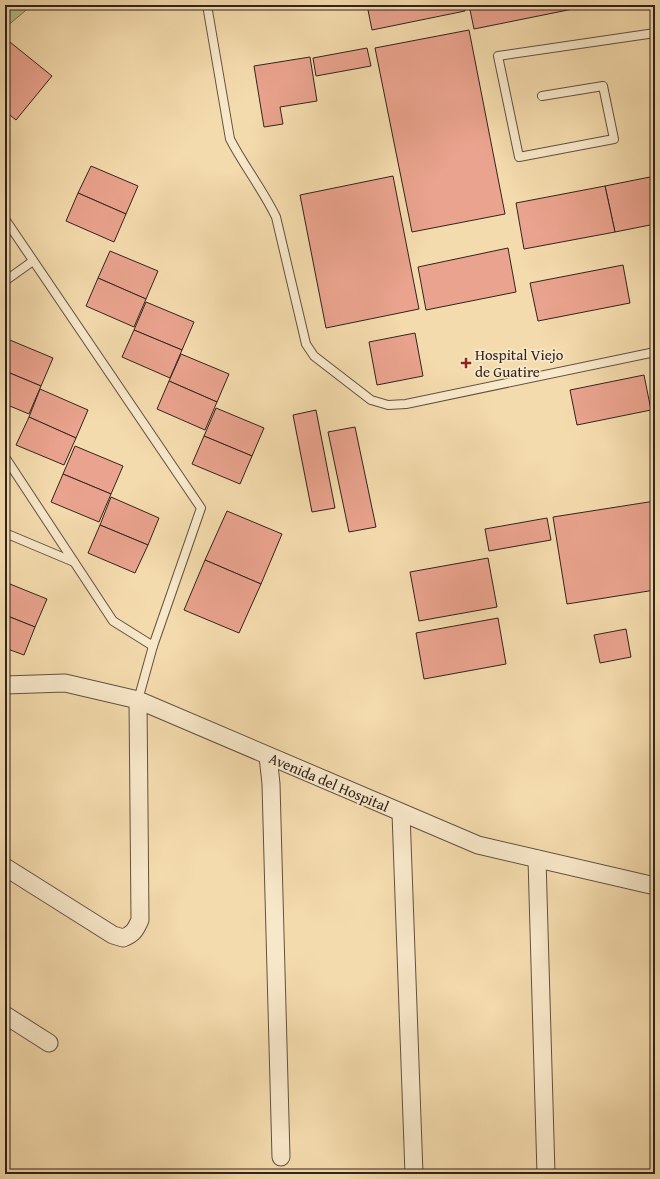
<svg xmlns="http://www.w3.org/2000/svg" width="660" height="1179" font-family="'Gentium Book Plus',serif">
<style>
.green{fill:#b7c18d;stroke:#747255}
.building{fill:#eaa38e;stroke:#31231d}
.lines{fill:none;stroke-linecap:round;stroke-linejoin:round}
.service-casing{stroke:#625141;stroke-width:10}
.minor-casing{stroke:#625141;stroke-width:19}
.service{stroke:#f8e8ca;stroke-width:8}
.minor{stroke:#f8e8ca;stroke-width:17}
.poi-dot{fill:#8f2418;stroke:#f8e8ca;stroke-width:1.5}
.labels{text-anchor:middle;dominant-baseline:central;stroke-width:3.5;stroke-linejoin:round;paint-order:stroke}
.poi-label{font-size:15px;fill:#31231d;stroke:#f8e8ca;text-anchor:start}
.street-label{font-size:15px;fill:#31231d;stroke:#f8e8ca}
</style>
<rect width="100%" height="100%" fill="#f4dbad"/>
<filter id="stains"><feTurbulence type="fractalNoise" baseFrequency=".005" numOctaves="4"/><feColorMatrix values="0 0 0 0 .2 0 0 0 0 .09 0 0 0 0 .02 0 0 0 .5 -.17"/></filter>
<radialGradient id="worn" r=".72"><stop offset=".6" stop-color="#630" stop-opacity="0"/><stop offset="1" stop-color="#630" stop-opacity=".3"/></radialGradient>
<path class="green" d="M5,5h27l-27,23z"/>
<g class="building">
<path d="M367,5h97l1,6 -93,19z"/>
<path d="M469,5h103l1,4 -99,20z"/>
<path d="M469,30l36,184 -93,18 -37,-184z"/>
<path d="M5,38l47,38 -36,44 -11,-9z"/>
<path d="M367,48l4,18 -55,10 -3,-18z"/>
<path d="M310,57l7,44 -37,6 3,17 -19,3 -10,-61z"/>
<path d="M91,166l47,20 -12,28 -48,-21z"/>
<path d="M393,176l26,133 -93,19 -26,-133z"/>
<path d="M655,176v48l-40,8 -10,-46z"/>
<path d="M605,186l10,46 -91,17 -8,-46z"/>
<path d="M78,193l48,21 -12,28 -48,-21z"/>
<path d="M508,248l8,44 -90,18 -8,-43z"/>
<path d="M110,251l48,20 -12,28 -48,-21z"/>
<path d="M623,265l7,38 -92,18 -8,-38z"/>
<path d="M98,278l48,21 -12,28 -48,-21z"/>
<path d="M146,302l48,20 -12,28 -48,-20z"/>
<path d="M134,330l48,20 -12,28 -48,-21z"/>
<path d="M415,333l8,43 -46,9 -8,-43z"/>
<path d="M5,338l48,20 -12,28 -36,-15z"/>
<path d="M181,354l48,20 -12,28 -48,-21z"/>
<path d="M5,371l36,15 -12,28 -24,-10z"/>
<path d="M644,375l7,35 -74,15 -7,-35z"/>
<path d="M169,381l48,21 -12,28 -48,-21z"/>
<path d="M40,389l48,21 -12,28 -47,-21z"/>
<path d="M216,408l48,20 -12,28 -48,-20z"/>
<path d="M316,410l19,98 -23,4 -19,-97z"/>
<path d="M29,417l47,21 -12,27 -48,-20z"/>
<path d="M355,427l21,100 -27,5 -21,-100z"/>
<path d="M204,436l48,20 -12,28 -48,-20z"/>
<path d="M75,446l48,20 -12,28 -48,-20z"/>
<path d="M63,474l48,20 -12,28 -48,-20z"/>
<path d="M111,497l48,21 -11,27 -48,-20z"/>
<path d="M655,501v89l-88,14 -14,-87z"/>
<path d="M227,511l55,23 -21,50 -56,-24z"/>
<path d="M547,518l4,22 -62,11 -4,-22z"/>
<path d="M100,525l48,20 -13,28 -47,-20z"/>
<path d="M488,558l9,49 -78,14 -9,-49z"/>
<path d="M205,560l56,24 -22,49 -55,-23z"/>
<path d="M5,582l42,17 -12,28 -30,-12z"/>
<path d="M5,615l30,12 -11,28 -19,-7z"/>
<path d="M498,618l8,46 -82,15 -8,-46z"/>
<path d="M626,629l5,28 -31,6 -6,-28z"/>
</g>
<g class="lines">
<g class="service-casing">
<g id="service">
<path d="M207,5l23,134c14,27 33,51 46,78l30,127 8,12 57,44 17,5 18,-1 249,-52"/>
<path d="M542,96l61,-10 11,53 -95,18 -21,-101 157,-23"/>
<path d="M5,219l196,289 -48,138 -15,54"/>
<path d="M5,281l28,-20"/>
<path d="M5,457l108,164 40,25"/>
<path d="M5,533l69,29"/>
</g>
</g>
<g class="minor-casing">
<g id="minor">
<path d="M5,685l60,-2 73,17 340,145 177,41"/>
<path d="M268,756l3,28 10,373"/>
<path d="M401,813l13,361"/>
<path d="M537,859l9,315"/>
<path d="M5,867l108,68 10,3c10,-4 12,-7 17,-18l-2,-220"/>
<path d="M5,1015l44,28"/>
</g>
</g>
<use href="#service" class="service"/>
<use href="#minor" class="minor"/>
</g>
<path class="poi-dot" d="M464 357h4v4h4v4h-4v4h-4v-4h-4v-4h4z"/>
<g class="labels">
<g class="poi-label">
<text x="475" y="354">Hospital Viejo<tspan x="475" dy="17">de Guatire</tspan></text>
</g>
<g class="street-label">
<text transform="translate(329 782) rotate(23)">Avenida del Hospital</text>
</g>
</g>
<rect width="660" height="1179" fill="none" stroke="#f4dbad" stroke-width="20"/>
<rect x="6" y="6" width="648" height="1167" fill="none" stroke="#31231d" stroke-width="2"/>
<rect x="10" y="10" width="640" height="1159" fill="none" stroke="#31231d"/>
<rect width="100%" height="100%" filter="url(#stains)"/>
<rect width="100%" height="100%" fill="url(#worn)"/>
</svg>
